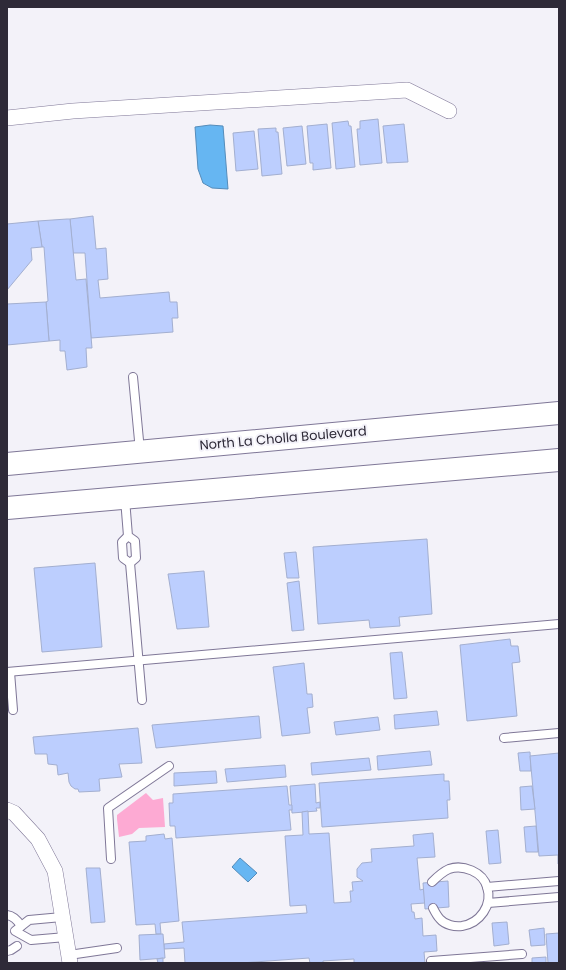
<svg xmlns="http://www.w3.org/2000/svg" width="566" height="970" font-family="Poppins,sans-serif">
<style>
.green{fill:#fdaad3}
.water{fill:#66b6f2;stroke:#558cba}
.building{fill:#bccefe;stroke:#a3afd0}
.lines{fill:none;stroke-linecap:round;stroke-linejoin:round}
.service-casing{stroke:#7f7797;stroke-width:10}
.minor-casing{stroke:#7f7797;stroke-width:16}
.primary-casing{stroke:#7f7797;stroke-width:24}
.service{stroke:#fff;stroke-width:8}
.minor{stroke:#fff;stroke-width:15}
.primary{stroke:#fff;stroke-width:22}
.labels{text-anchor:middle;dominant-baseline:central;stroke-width:4;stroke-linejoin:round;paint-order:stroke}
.street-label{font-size:13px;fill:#2e2a38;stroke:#f3f2f9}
</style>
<rect width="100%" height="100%" fill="#f3f2f9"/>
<path class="green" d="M146,793l7,7 10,-2 2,29 -26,1 -7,6 -13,3 -2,-18v-4z"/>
<g class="water">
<path d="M210,125l13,1 5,63 -16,-1 -9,-5 -5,-14 -3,-42z"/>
<path d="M240,858l17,15 -9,9 -16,-15z"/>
</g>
<g class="building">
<path d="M378,119l4,44 -22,2 -3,-36h3v-8z"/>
<path d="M348,121l1,5h2l4,41 -19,2 -4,-46z"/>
<path d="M327,124l4,44 -18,2v-7h-3l-3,-37z"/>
<path d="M404,124l4,38 -21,1 -4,-37z"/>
<path d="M302,126l4,38 -19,2 -4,-38z"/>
<path d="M276,128v4h2l4,42 -20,2 -4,-47z"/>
<path d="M254,131l4,38 -22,2 -3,-38z"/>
<path d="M93,216l3,33 10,-1 2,31 -10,1 2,18 69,-6 1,10h7l1,16h-6l1,14 -82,6 -6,-85h-12l-3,-34z"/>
<path d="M67,219h3l6,61 10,-1 6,69h-6l1,19 -20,3 -2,-19h-5v-11l-11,1 -3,-39 2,-1 -4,-54h-2l-4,-26z"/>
<path d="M38,221l4,26 -11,1 1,12 -25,30v-66z"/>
<path d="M46,302l3,39 -42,4v-41z"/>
<path d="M427,539l5,75 -33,3 1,9 -30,2 -1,-8 -51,4 -5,-77z"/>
<path d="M296,552l3,26h-12l-3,-25z"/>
<path d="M95,563l7,84 -60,5 -8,-84z"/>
<path d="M204,571l5,56 -32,2 -9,-55z"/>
<path d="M299,581l5,49 -12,1 -5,-48z"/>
<path d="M510,639l1,7h7l2,16 -8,1 5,53 -50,5 -7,-76z"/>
<path d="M402,652l5,46 -13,1 -4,-46z"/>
<path d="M304,663l3,31h5l1,13 -6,1 3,25 -28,3 -9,-69z"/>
<path d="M437,711l2,14 -44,4 -1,-14z"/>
<path d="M259,716l2,22 -105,10 -4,-23z"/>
<path d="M378,717l2,13 -44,5 -2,-13z"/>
<path d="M138,728l4,35 -23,1 3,13 -23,2 1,12 -21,1 -1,-3h-3l-4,-3 -2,-4 -1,-9 -10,2 -1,-10 -9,-1 -1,-10h-12l-2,-17z"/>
<path d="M430,751l2,14 -54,5 -1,-14z"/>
<path d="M530,752l1,19h-11l-2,-18z"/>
<path d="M559,753v111h-1v-9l-19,1 -9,-100z"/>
<path d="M369,758l2,12 -59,5 -1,-12z"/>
<path d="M285,765l1,12 -59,5 -2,-13z"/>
<path d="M216,771l1,12 -43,3v-13z"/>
<path d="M444,774v7h5l1,19h-3l1,18 -126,9 -3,-44z"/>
<path d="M315,784l1,19 4,-1v6h-4l1,3 -25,2 -2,-27z"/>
<path d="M287,786l2,19h3v5h-3l2,20 -115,8 -1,-12h-5l-1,-23h4v-9z"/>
<path d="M532,786l3,23 -14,1 -1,-23z"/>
<path d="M308,811l1,23 20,-1 5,70 17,-1 -1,-11h3l-1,-9 11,-1 -6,-4v-8l5,-6 10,-1 -1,-13 43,-3 -1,-11 20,-2 2,24 -18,1 3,32 4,-1 1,14 -14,1 1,8h2l1,7 7,-1 1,18 13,-1 1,16 -13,1 1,11h-71v-4l-31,2v2h-13l-1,-5 -68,5h-56l-1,-15 -20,1v-5l20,-2 -2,-20 125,-9 -1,-8 -16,1 -5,-70 18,-1 -1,-23z"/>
<path d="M536,826l2,26h-12l-2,-25z"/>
<path d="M498,830l3,33 -12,1 -3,-33z"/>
<path d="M164,834l1,5 7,-1 7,83 -19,2 1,11h-5l-1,-10 -19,1 -7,-83 17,-1v-5z"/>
<path d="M86,868h14l5,54 -14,1z"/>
<path d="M448,881l1,26 -24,2 -2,-26z"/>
<path d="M507,922l2,22 -15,2 -2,-23z"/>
<path d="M544,928l1,17 -14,1 -2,-16z"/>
<path d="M559,933v30h-11l-2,-29z"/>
<path d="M163,934l2,24 -25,2 -1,-25z"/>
<path d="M546,957v6h-14v-5z"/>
<path d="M163,958v5h-5l-1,-4z"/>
</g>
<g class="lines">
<g class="service-casing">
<g id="service">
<path d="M133,377l7,74"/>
<path d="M125,499l3,37 7,5 1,17 -6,5"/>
<path d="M128,536l-6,6 1,16 7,5"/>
<path d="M130,563l12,137"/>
<path d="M7,672l552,-48"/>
<path d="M10,672l3,38"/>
<path d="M504,738l55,-5"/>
<path d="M111,859l-3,-51 61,-42"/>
<path d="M432,882c5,-5 10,-10 17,-13 14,-5 34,3 38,18 6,18 -7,36 -25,39 -7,1 -17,-1 -22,-7 -3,-3 -5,-7 -7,-11"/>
<path d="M487,887l72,-6"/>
<path d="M488,903l71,-6"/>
<path d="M7,915c7,1 11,6 14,11"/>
<path d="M62,917l-33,3 -14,11 16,9 35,-3"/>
<path d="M7,951l4,-1 6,-4"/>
<path d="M69,955l48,-7"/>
<path d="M431,961l91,-7"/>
</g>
</g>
<g class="minor-casing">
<g id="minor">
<path d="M7,118l66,-7 334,-21 42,21"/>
<path d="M7,810l7,3 24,26 17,32 15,92"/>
</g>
</g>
<g class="primary-casing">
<g id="primary">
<path d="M7,464l552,-51"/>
<path d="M7,508l552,-48"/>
</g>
</g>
<use href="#service" class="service"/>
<use href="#minor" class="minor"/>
<use href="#primary" class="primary"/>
</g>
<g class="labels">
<g class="street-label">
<text transform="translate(283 438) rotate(-5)">North La Cholla Boulevard</text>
</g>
</g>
<rect width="566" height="970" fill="none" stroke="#2e2a38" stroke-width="16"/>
</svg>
